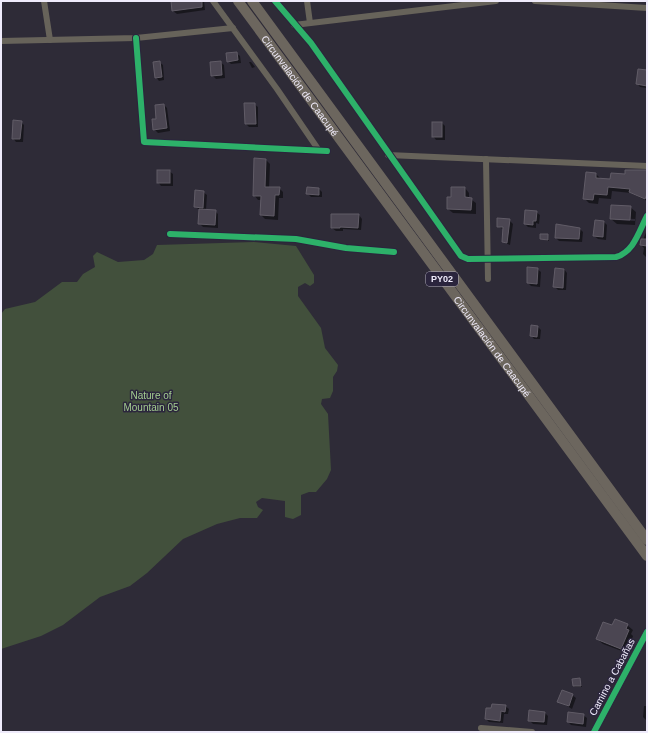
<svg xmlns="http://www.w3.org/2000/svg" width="648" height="733" font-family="Helvetica,sans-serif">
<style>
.green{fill:#42503c}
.shadow{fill:#0007;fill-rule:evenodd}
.building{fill:#4b4652;stroke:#615c67}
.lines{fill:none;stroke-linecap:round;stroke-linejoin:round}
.minor{stroke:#67635a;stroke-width:6}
.tertiary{stroke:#67635a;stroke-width:7}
.trunk{stroke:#6c665e;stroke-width:10}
.cycleway-casing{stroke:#2b253d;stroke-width:8}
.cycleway{stroke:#2db169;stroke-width:6}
.labels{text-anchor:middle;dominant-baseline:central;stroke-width:3;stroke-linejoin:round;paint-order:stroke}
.shield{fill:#2b253d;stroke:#b4b0c2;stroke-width:1}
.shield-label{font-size:9px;font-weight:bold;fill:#efebfb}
.street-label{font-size:10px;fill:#efebfb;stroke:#2b253d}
.park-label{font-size:10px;fill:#a4cd90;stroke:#2b253d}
</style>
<rect width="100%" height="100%" fill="#2e2b37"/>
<path class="green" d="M254,242l42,4 18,29v8l-4,3 -5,-3 -7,4v9l23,32 4,20 13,17 -1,6 -4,6v14l-3,7 -8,1 -1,5 7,10 3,56 -4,9 -11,13h-7l-8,3v20l-8,4 -8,-2v-16l-23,-3 -6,4 2,5 5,3 -6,8h-17l-23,6 -34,15 -36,34 -17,13 -30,11 -37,28 -22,11 -40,13v-335l4,-5 30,-7 27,-20h15l6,-8 12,-7 -2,-11 4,-4 21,10 26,-2 9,-6 4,-9z"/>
<g class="shadow">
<path d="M172,1h32l1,9 -28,4 -4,-3z"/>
<path d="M236,53l4,3 1,7 -10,1 -3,-3z"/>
<path d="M159,62l4,3 1,15 -5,1 -3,-4z"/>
<path d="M220,62l4,3 1,13 -9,1 -4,-4z"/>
<path d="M249,62h2l4,5 -3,1z"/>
<path d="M647,71v17l-7,-1 -3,-4z"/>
<path d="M254,104l4,3v20h-9l-3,-3z"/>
<path d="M164,105l3,3 3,23 -12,2 -4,-4z"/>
<path d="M21,122l3,3 -1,17h-7l-3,-4z"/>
<path d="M442,123l3,3v14h-9l-3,-4z"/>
<path d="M266,160l4,4 -1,24h10l4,4v6h-4l-1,22 -13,-1 -4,-4 1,-15h-4l-4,-5z"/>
<path d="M169,171l4,3v12h-12l-3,-4z"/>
<path d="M647,171v30l-16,-8 -19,-2 -1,8 -12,-1 -1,6 -9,-1 -5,-5 12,-24 5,5 10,1z"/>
<path d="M465,188l4,5v5l7,5v11l-23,-1 -5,-4 4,-11z"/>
<path d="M319,189l3,3v5h-11l-4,-4z"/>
<path d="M203,192l4,3 -1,15 9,1 3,3v14l-15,-1 -4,-4 1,-13 -5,-3z"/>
<path d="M630,207l6,5 -1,13 -18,-1 -6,-5zM615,218l20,1v2l-20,-1z"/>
<path d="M536,212l4,3 -1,9 -3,-1v5l-8,-1 -3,-3z"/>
<path d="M359,215l3,4 -1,11 -18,-1v2h-7l-4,-3z"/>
<path d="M509,220l4,4 -3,21 -7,-3 1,-12 -6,-4z"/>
<path d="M604,222l3,3 -1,15 -8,-1 -4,-3z"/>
<path d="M557,226l23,3 3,3 -1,10 -23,-1 -3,-3z"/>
<path d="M647,230v28l-4,-4 1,-6 -3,-3z"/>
<path d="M548,235l1,6 -8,-2z"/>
<path d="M537,269l4,3 -1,15 -9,-1 -3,-3z"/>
<path d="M556,269h8l3,4 -1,17h-8l-4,-4z"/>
<path d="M538,327l3,3 -1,9h-6l-3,-4z"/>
<path d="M627,625l6,5 -2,4 2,2 -6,17 -24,-9 -6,-5 16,-13z"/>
<path d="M580,679l2,8h-7l-1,-1z"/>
<path d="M572,695l4,3 -4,11 -13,-8z"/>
<path d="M505,706l4,3 -1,5h-4l-1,9 -14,-1 -3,-3z"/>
<path d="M644,706h3v15l-4,-4z"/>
<path d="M544,712l4,4 -1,9 -14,-1 -4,-4z"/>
<path d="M583,715l4,3 -1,9 -15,-2 -3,-3z"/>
</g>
<g class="building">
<path d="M171,1h31v6l-30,4z"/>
<path d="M237,52l1,8 -11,2 -1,-9z"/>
<path d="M160,61l2,16 -7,1 -2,-16z"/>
<path d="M221,61l1,14 -11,1 -1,-14z"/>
<path d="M638,69l9,1v16l-11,-2z"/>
<path d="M244,103h11l1,21h-11z"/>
<path d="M164,104l3,24 -14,2 -1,-11h4l-1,-14z"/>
<path d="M13,120l9,1 -2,18h-8z"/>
<rect x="432" y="122" width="10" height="15"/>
<path d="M254,158l12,1 -1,28h15l-1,8h-4l-1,21 -14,-1 1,-19h-8z"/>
<rect x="157" y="170" width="13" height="13"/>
<path d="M625,170h22v24l-2,5 -16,-7 1,-3 -22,-2 -1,8 -13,-1 -1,6 -10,-1 3,-27 10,1v5l14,1 1,-6 14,1z"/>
<path d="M307,187l12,1v7l-13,-1z"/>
<path d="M451,187h14v10l7,1 -1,12 -24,-1v-12h4z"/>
<path d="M195,190l9,1 -1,17 -9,-1z"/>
<path d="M611,205l20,1 -1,14 -20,-1z"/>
<path d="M199,209l17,1 -1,15 -17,-1z"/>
<path d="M525,210l12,1 -1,10h-3v4l-9,-1z"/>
<path d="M331,214h28l-1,14 -18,-1v1h-9z"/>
<path d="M497,218l13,1 -3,24 -5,-1 1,-15h-6z"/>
<path d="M595,220l9,1 -1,16 -10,-1z"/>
<path d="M556,224l24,4 -1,11 -24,-1z"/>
<path d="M540,234h8v6l-8,-1z"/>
<path d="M641,239h6v7l-7,-1z"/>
<path d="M527,267l11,1 -1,16 -10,-1z"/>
<path d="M555,268l9,1 -1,19 -10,-1z"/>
<path d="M531,325l7,1 -1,11 -7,-1z"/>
<path d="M615,619l13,5 -2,5 3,1 -8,19 -25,-10 7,-17 9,3z"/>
<path d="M580,678l1,8h-8l-1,-7z"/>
<path d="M562,690l11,4 -4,12 -12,-4z"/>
<path d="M492,704l14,1 -1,7 -4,-1 -1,10 -15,-2 1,-11h5z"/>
<path d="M529,710l16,2 -1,10 -16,-1z"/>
<path d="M568,712l16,2 -1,10 -16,-2z"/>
</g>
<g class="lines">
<g class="minor">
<path d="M44,1l6,39"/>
<path d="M213,1l64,88 41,60"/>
<path d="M275,1l36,42 150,213 7,3 148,-2c18,-5 23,-26 31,-41"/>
<path d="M307,1l3,22"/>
<path d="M535,1l112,7"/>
<path d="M294,25l202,-24"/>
<path d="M136,38l8,104 183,9"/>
<path d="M1,41l135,-3 97,-10"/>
<path d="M388,155l259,11"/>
<path d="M486,159l2,120"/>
<path d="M170,234l126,5 50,9 48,4"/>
<path d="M481,728l51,4"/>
</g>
<path class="tertiary" d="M594,732l53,-100"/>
<g class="trunk">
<path id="s1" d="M238,1l409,555"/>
<path d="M252,1l395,539"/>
</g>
<g class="cycleway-casing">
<g id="cycleway">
<path d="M275,1l36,42 150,213 7,3 148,-2c18,-5 23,-26 31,-41"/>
<path d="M136,38l8,104 183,9"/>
<path d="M170,234l126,5 50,9 48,4"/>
<path d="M594,732l53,-100"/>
</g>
</g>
<use href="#cycleway" class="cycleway"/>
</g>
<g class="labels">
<rect class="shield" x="426" y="272" width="32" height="14" rx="3"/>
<g class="shield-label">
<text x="442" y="279">PY02</text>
</g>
<g class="street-label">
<text stroke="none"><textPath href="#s1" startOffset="105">Circunvalación de Caacupé</textPath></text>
<text stroke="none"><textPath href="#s1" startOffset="429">Circunvalación de Caacupé</textPath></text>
<text transform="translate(612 677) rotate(-62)">Camino a Cabañas</text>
</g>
<g class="park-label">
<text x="151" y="395">Nature of<tspan x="151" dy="12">Mountain 05</tspan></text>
</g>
</g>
<rect width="648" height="733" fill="none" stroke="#efebfb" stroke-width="4"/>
</svg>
